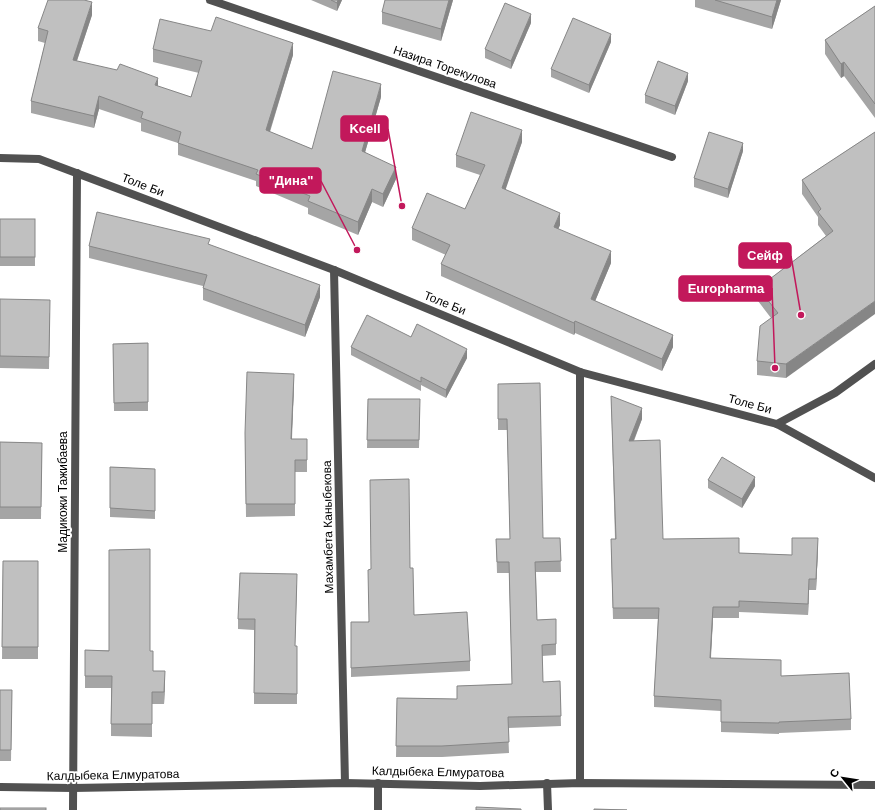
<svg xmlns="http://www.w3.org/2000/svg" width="875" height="810" font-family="Arial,sans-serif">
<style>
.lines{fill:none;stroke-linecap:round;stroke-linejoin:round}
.minor{stroke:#515151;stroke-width:8}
.tertiary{stroke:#515151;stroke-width:8}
.wall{fill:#a5a5a5}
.shaded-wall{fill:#868686}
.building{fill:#c0c0c0;stroke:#868686}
.labels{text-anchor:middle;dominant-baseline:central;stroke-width:4;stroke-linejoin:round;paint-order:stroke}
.street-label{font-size:12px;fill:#000;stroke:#fff}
.leader{fill:none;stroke:#c2185b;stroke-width:1.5}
.callout-dot{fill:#c2185b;stroke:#fff;stroke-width:1.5}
.callout{fill:#c2185b;stroke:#c2185b;stroke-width:1.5}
.callout-label{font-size:13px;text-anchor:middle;font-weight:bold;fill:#fff}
</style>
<rect width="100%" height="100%" fill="#fff"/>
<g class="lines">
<g class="minor">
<path d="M210,0l462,157"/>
<path d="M334,270l11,513"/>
<path d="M777,424l58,-31 40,-29"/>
<path d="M378,783v27"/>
<path d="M547,783l1,27"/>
<path d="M580,783v-411"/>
<path d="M0,787l73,1 272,-5 135,3 100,-3 295,2"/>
<path d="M73,810l4,-637"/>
</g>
<path class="tertiary" d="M0,158l39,1 295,111 246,102 197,52 98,54"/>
</g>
<g class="wall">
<path d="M311,0h31l-5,11z"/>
<path d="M453,0l-12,41 -59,-17v-12z"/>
<path d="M695,0h86l-9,29 -77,-22z"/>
<path d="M875,6v112l-31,-42 -3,2 -16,-24v-14z"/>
<path d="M92,15l-15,46 114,36 8,-24 -46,-11v-13l140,6 -23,77 42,17 69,-52 -16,55 31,27 -13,28 -11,-5 -14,33 -50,-21v-6l-52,-22v-5l-78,-26v-12l-37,-12v-8l-42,-14 -5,19 -63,-15v-12l14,-58 -7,-2v-13z"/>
<path d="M531,23l-20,46 -26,-11v-9z"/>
<path d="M611,42l-22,51 -38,-16v-8z"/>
<path d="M688,81l-13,34 -30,-12v-8z"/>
<path d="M875,132l-89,246 -29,-3v-14l14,-43 -13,-17v-13l68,-52 -8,-11v-8l-16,-23v-14z"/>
<path d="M522,142l-17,47 55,36 -2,4 53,34 -16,38 78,46 -11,24 -87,-38 -1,2 -133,-59v-12l5,-9 -34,-15v-12l53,-19 15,-34 -24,-8v-12z"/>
<path d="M743,151l-15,47 -34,-11v-9z"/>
<rect x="0" y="219" width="35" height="47"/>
<path d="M210,245l110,52 -15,40 -102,-37v-14l-114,-28v-12z"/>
<path d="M0,299l50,14 -1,56 -49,-1z"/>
<path d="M411,337l56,21 -21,40 -25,-13v6l-70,-36v-8z"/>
<path d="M148,343v68h-34l-1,-67z"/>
<path d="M498,384l45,154h17l1,34h-25l1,48 19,-1v36l-14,1 1,26 17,-1 1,45 -53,2 1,25 -67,4h-46l1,-59 60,1v-13l55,-2 -3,-111h-12l-1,-34h14l-3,-109h-9z"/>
<path d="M294,386l-2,53h15v33h-12v44l-49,1 -1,-84z"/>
<path d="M611,396l31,23 -8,22 29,98 76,14 53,2 26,-6 -2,41h-7l-1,25 -69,-3v6h-26l-2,40 70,18 70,43v11l-72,3v1l-58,-2v-21l-67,-4v-11l4,-77h-45l-2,-69 4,-11z"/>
<path d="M368,399l52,8 -1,41h-52z"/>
<path d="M0,442l42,1 -1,76h-41z"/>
<path d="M110,467l45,2v50l-45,-2z"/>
<path d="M708,480l47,6 -13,22 -34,-20z"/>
<path d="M3,561h35v98h-36z"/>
<path d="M410,568l4,47 56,46v10l-119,6v-55h17z"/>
<path d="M297,585l-2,61h2v58h-43v-74l-16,-1v-10z"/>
<path d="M85,650l65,1 3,20 12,12 -1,21h-12v33l-41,-1v-48h-26z"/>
<path d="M0,690h12l-1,71h-11z"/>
</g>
<g class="shaded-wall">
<path d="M338,0h4l-5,11v-8z"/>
<path d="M449,0h4l-12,41v-12z"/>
<path d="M777,0h4l-9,29v-12z"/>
<path d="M92,2v13l-19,57v-12z"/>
<path d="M531,14v9l-20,46v-8z"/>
<path d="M611,34v8l-22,51v-8z"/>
<path d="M293,43v12l-27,88v-13z"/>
<path d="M844,62v14l-3,2v-14z"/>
<path d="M688,73v8l-13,34v-9z"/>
<path d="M158,78v12l-3,-5z"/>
<path d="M381,84v13l-19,66v-12z"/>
<path d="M99,96v13l-5,19v-12z"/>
<path d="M522,130v12l-20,58v-12z"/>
<path d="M743,143v8l-15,47v-9z"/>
<path d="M396,167v12l-13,28v-13z"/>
<path d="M372,189v13l-14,33v-13z"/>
<path d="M560,213v12l-6,14v-12z"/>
<path d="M611,251v12l-20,48v-12z"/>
<path d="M320,285v12l-15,40v-12z"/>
<path d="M875,301v13l-89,64v-14z"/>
<path d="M575,321v12l-1,2v-12z"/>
<path d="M673,335v12l-11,24v-12z"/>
<path d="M467,349v9l-21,40v-8z"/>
<path d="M294,374v12l-3,65v-12z"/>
<path d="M642,408v11l-13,33v-11z"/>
<path d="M755,477v9l-13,22v-9z"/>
<path d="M818,538v11l-2,41v-11z"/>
<path d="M809,579v11l-1,25v-11z"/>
<path d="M713,607v11l-3,51v-11z"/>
<path d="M165,671v12l-1,21v-12z"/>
</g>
<g class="building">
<path d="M48,0h36l8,2 -19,58 44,10 3,-6 38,14 -3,7 36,12 11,-36 -49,-12 7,-30 51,12 5,-14 77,26 -27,87 46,19 21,-78 48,13 -19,67 34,16 -13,27 -11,-5 -14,33 -50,-21 2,-5 -54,-22 2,-4 -80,-27 3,-11 -40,-14 2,-6 -44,-16 -5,20 -63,-15 17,-70 -10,-3z"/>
<path d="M331,0h7l-1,3z"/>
<path d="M385,0h64l-8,29 -59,-17z"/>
<path d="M715,0h62l-5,17z"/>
<path d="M505,3l26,11 -20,47 -26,-12z"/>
<path d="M875,6v98l-31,-42 -3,2 -16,-24z"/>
<path d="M573,18l38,16 -22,51 -38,-16z"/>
<path d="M658,61l30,12 -13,33 -30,-11z"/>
<path d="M471,112l51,18 -20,58 58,25 -6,14 57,24 -20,48 82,36 -11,24 -87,-38 -1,2 -133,-59 9,-19 -38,-17 15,-35 38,16 20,-44 -29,-10z"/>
<path d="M709,132l34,11 -15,46 -34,-11z"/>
<path d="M875,132v169l-89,63 -29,-3 3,-35 18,-13 -20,-25 75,-57 -15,-19 3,-3 -19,-29z"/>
<path d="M97,212l113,27 -2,5 112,41 -15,40 -102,-37 4,-13 -118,-29z"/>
<rect x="0" y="219" width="35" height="38"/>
<path d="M0,299l50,1 -1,57 -49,-1z"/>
<path d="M367,315l44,22 6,-13 50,25 -21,41 -25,-13v5l-70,-35z"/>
<path d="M148,343v59l-34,1 -1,-59z"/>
<path d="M247,372l47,2 -3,65h16v21h-12v44h-49l-1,-71z"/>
<path d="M540,383l3,155h17l1,23 -26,1 2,58 19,-1v25l-14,1 1,37 17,-1 1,35 -53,1 1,25 -67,4h-46l1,-48 60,1v-13l55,-2 -3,-122h-12l-1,-23h14l-3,-120h-9v-35z"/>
<path d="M611,396l31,12 -13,33 31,-1 3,99 76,-1v15l53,2v-17h26l-2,41h-7l-1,25 -69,-3v6h-26l-3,51 71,2v16l68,-3 2,46 -72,3v1l-58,-1v-22l-67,-4 5,-88h-46l-2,-69h5z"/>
<path d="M368,399h52l-1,41h-52z"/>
<path d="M0,442l42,1 -1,64h-41z"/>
<path d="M722,457l33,20 -13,22 -34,-19z"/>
<path d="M110,467l45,2v42l-45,-3z"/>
<path d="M409,479l1,89h3l1,47 53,-3 3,49 -119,7v-46h18l-1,-52 3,-1 -1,-89z"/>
<path d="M150,549v102h3v20h12l-1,21h-12v32h-41l1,-48h-27v-26l24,1v-101z"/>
<path d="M3,561h35v86h-36z"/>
<path d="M240,573l57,1 -2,72h2v48l-43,-1 1,-74h-17z"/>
<path d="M0,690h12l-1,60h-11z"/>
<path d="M476,807l45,2v1h-45z"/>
<rect x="0" y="808" width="46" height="2"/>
<path d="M594,809l33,1h-33z"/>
</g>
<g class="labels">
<g class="street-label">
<text transform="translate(445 67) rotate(19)">Назира Торекулова</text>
<text transform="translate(143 185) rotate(21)">Толе Би</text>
<text transform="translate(445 303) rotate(22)">Толе Би</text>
<text transform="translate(750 404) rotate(15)">Толе Би</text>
<text transform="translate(63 492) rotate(-90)">Мадикожи Тажибаева</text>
<text transform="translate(328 527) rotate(-91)">Махамбета Каныбекова</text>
<text transform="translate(438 772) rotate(1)">Калдыбека Елмуратова</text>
<text transform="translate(113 775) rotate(-1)">Калдыбека Елмуратова</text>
</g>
</g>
<path class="leader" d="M402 206L388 129M357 250L321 181M801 315L791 256M775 368L772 288"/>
<g class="callout-dot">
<circle cx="402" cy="206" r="4"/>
<circle cx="357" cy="250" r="4"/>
<circle cx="801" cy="315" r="4"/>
<circle cx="775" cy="368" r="4"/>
</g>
<g class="callout">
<rect x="341" y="116" width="47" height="25" rx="4"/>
<rect x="260" y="168" width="61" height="25" rx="4"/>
<rect x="739" y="243" width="52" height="25" rx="4"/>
<rect x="679" y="276" width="93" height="25" rx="4"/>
</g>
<g class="callout-label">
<text x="365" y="133">Kcell</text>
<text x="291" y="185">"Дина"</text>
<text x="765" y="260">Сейф</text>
<text x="726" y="293">Europharma</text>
</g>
<g transform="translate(843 778) rotate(300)" stroke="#ffffff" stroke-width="3" paint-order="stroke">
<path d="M0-3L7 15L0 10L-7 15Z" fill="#000000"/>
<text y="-6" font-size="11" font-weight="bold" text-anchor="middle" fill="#000000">С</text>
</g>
</svg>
